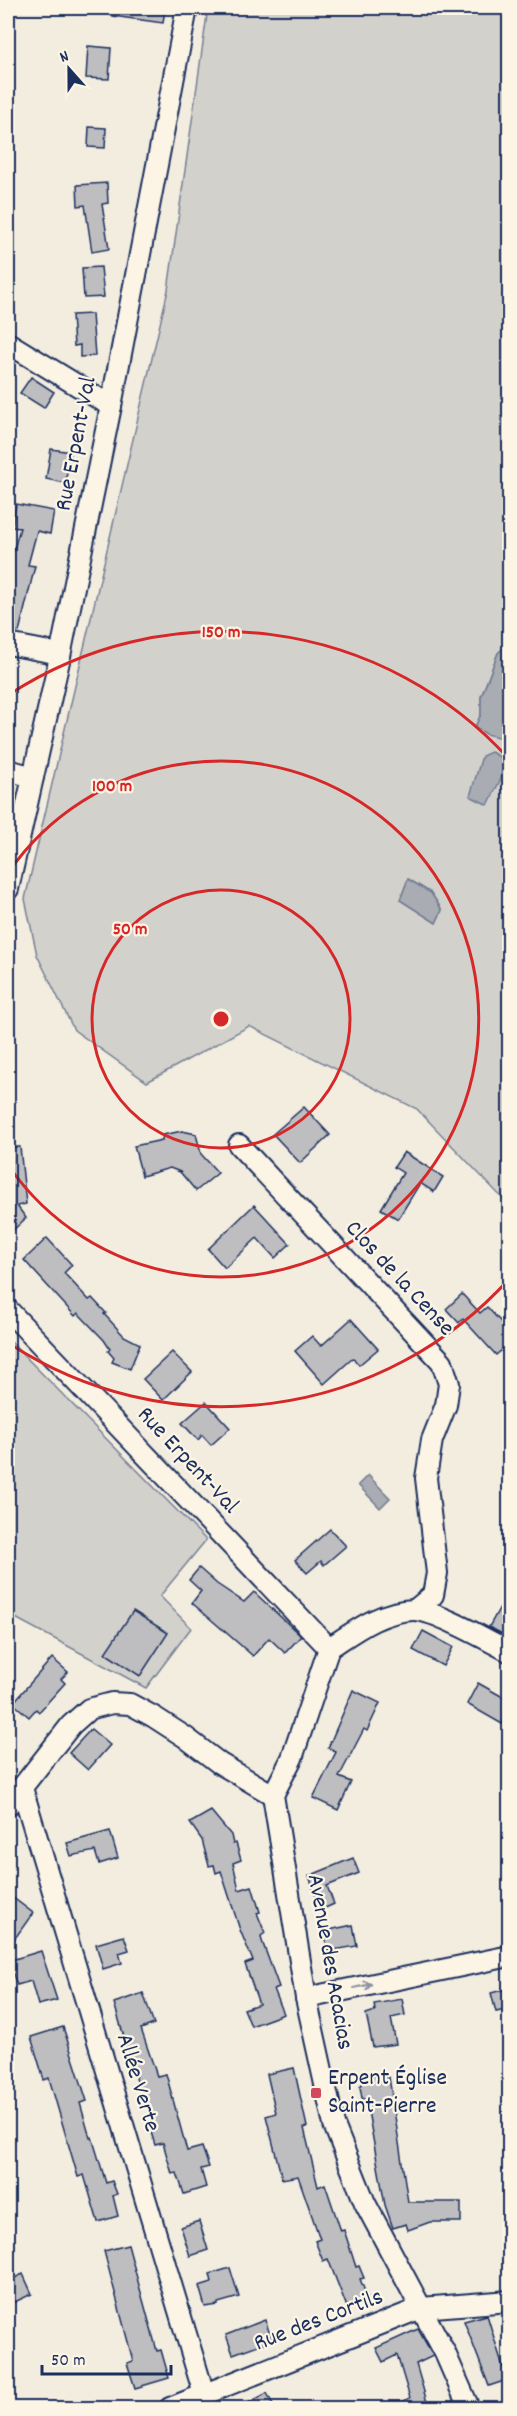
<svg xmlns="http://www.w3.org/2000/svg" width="517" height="2416" font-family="Dekko,sans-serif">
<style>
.green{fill:#d3d1cc;stroke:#778095;stroke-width:1.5;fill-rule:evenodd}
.water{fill:#a9acb3;stroke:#707a91;stroke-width:1.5}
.building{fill:#bebec0;stroke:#1b2f5e;stroke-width:1.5}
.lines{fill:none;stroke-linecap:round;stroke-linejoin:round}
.minor-casing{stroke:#1b2f5e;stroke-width:24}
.minor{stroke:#fcf5e5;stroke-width:20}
.oneway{stroke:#8c92a2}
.ring{fill:none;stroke:#d62828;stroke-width:3}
.poi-dot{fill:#d1495b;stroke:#fcf5e5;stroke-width:2}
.labels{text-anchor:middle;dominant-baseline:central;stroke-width:4.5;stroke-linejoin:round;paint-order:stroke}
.street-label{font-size:24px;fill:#1b2f5e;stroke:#fcf5e5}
.poi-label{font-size:24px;fill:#1b2f5e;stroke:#fcf5e5;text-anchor:start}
.centre{fill:#d62828;stroke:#fcf5e5;stroke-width:3}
.ring-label{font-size:18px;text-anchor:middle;font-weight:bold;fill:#d62828;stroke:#fcf5e5;stroke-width:4.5;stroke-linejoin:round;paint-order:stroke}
</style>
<rect width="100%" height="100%" fill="#f3ede0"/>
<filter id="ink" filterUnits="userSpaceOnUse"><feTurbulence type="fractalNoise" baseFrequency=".0167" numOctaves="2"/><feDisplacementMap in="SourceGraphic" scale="12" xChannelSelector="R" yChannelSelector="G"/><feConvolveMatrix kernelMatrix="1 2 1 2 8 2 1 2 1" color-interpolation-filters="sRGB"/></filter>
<g filter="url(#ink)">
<g class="green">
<path d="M208,8h301l1,470 -3,1 3,12v152l-12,10 -17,44v17l-6,13 27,11 7,-5v472l-92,-96 -168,-83 -102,56 -73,-52 -37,-75 -12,-56 143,-609zM408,879l23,14 11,17 -6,13 -36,-23z"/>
<path d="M8,1339l198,201 -46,56 31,32 -45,60 -138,-74z"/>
</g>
<g class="water">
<path d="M509,643v90l-7,5 -16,-4 -11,-7 6,-13v-17l17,-44z"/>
<path d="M491,752l18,10 -21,43 -18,-9 12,-40z"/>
<path d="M408,879l23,14 11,17 -6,13 -36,-23z"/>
<path d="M368,1475l22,23 -10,10 -22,-23z"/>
</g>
<g class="building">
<path d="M114,8h51l-2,15 -50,-7z"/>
<path d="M88,46l23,2 -2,31 -23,-1z"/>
<path d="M89,127l17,1 -1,20 -17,-1z"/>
<path d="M107,183l1,20 -6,1 7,45 -17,3 -7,-47 -7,1 -1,-21z"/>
<path d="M101,267l3,30 -20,1 -2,-30z"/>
<path d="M92,314l3,42 -15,1v-12l-6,1 -2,-31z"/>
<path d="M31,377l23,15 -10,16 -24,-15z"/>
<path d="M51,449l20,3 -6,31 -19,-4z"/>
<path d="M16,504l38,7 -4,23 -13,-3 -9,34 7,1 -16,66 -11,-3v-67l2,1 10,-35 -8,-1z"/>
<path d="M304,1107l26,28 -30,28 -27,-29z"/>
<path d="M182,1131l14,3 5,20 17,19 -22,18 -16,-19 -10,-4 -28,8 -8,-30 28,-6 1,-5z"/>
<path d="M8,1147h12l6,57 -9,2 9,12 -18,17z"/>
<path d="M404,1152l39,25 -9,15 -14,-9 -22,36 -17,-10 22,-36 -9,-6z"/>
<path d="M254,1205l36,39 -15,14 -18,-20 -32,30 -17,-19z"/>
<path d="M47,1238l25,27 -8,8 25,27 3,-2 14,15 -2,1 20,22 16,8 -10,25 -18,-7 2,-4 -6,-7 2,-2 -6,-9 -26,-27 -3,3 -51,-56z"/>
<path d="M462,1294l18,19 7,-6 23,25v11l-14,12 -33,-36 -4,4 -13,-14z"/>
<path d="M351,1319l27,30 -19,16 -6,-7 -29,26 -29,-33 17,-15 9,10z"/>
<path d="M172,1352l20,20 -29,28 -20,-21z"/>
<path d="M206,1402l24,26 -19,17 -9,-10 -4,5 -16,-17z"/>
<path d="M330,1529l16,17 -22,19 -3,-4 -14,12 -12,-13z"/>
<path d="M199,1568l18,16 27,18 10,-10 47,44 -16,17 -16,-15 -16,18 -61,-53 9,-12 -12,-11z"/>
<path d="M510,1589v49l-21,-11z"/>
<path d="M133,1611l35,22 -28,43 -35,-23z"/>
<path d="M423,1631l30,16 -10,19 -30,-16z"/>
<path d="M52,1658l16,14 -7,7 4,4 -26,29 -3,-3 -7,8 -16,-14z"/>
<path d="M478,1683l32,18v9l-8,14 -35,-20z"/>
<path d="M353,1690l27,13 -13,28 -3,-2 -25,48 12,5 -13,28 -25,-12 23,-46 -8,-4z"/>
<path d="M91,1729l19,16 -22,25 -19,-17z"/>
<path d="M211,1811l20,24 2,9 3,-1 5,17 -8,3 6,27 13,-4 8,26 -3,1 8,20 -4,3 1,5 17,46 -5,2 10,25 -33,12 -7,-17 15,-5 -14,-40 8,-3 -13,-31 -19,-59 -5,2 -2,-8 -5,1 -7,-26 -12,-17z"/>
<path d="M110,1831l8,27 -19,6 -4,-13 -24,5 -4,-13z"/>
<path d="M353,1858l6,15 -32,13 7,18 -13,6 -12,-34z"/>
<path d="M8,1894l25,19 -25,35z"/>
<path d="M353,1925l4,21 -29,5 -4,-20z"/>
<path d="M124,1936l5,14 -10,3 3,10 -19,6 -7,-25z"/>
<path d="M41,1951l16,49 -19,5 -7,-24 -14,4 -9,-24z"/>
<path d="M510,1988v21l-14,3 -5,-19z"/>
<path d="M143,1993l11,31 -13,5 16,47 9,-2 21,77 15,-4 7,20 -8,2 5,18 -22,7 -7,-21 -5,1 -9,-31 -8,2 -5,-16 5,-1 -11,-33h-3l-27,-92z"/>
<path d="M402,1999l3,16 -14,3 5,26 -23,3 -7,-33 9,-3 -1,-7z"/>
<path d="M63,2027l24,74 -7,2 10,35 2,-1 14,46 6,-2 5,13 -4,2 5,20 -20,6 -14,-47 -6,2 -29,-99 -5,2 -13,-43z"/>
<path d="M294,2068l13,59 -3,1 14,59 7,-3 16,47 3,-1 12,37 3,-1 5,12 -4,1 8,20 -21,8 -19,-48 -5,2 -8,-20 5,-2 -22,-63 -16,3 -16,-63 10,-3 -9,-39z"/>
<path d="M378,2075l3,2h8l19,125h53v20h-31l-22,8 -2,-6 -13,4 -8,-23 -19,-105 -4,-2 -2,-11 6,-9z"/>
<path d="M199,2221l9,29 -18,6 -9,-29z"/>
<path d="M128,2245l29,106 4,-1 8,28 -34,10 -8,-25 6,-2 -29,-110z"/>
<path d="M230,2268l9,29 -21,6v2l-13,2 -6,-21 13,-4 -2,-8z"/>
<path d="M23,2274l9,20 -24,11v-24z"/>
<path d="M487,2315l20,65 -18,6 -25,-65z"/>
<path d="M265,2320l7,20 -39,14 -7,-19z"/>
<path d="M418,2329l15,27 -17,8 13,45h-43l24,-11 -13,-43 -14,7 -7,-14z"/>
<path d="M267,2393l8,16h-38z"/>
</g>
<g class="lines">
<g class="minor-casing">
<g id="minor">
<path d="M8,343l103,63"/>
<path d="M8,644l52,10"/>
<path d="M8,770l25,7"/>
<path d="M8,889l51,-228 52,-255 76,-398"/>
<path d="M239,1145l203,217 7,22 -3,21 -14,35 -6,38 11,95 -4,22 -18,15"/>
<path d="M8,1310l321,338"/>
<path d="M329,1648l-37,110 -19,37 33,203 28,127 31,78 80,150 24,55"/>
<path d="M329,1648c26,-17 52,-37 84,-38 21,-1 76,31 97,42"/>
<path d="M22,1788l182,606"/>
<path d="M8,1805l63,-80 18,-16 23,-6 18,1 24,13 31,20 34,26 54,32"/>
<path d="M306,1998l204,-42"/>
<path d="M170,2408l251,-100 89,-7"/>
</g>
</g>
<use href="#minor" class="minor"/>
</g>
<defs><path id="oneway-shaft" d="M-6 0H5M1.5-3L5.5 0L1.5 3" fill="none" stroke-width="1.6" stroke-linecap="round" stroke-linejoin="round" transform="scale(1.5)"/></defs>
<use class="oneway" href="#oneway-shaft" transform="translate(363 1986) rotate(-12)"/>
</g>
<g class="ring">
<circle cx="221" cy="1019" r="129"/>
<path d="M8 873A258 258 0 1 1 8 1165"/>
<path d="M509 1279A388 388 0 0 1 10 1344M10 694A388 388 0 0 1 509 759"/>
</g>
<rect class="poi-dot" x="310" y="2087" width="12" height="12" rx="3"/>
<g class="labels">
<g class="street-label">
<text transform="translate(77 444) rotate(-79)">Rue Erpent-Val</text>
<text transform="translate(399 1279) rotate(47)">Clos de la Cense</text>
<text transform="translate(187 1461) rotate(47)">Rue Erpent-Val</text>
<text transform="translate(329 1962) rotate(80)">Avenue des Acacias</text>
<text transform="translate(137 2083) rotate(73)">Allée Verte</text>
<text transform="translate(319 2321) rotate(-21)">Rue des Cortils</text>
</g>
<g class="poi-label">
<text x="328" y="2079">Erpent Église<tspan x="328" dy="28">Saint-Pierre</tspan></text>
</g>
</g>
<circle cx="221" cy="1019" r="9" class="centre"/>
<g class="ring-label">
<text x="221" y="637">150 m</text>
<text x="112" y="791">100 m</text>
<text x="130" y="934">50 m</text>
</g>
<rect width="517" height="2416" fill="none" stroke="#fcf5e5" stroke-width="30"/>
<rect x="15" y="15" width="487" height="2386" fill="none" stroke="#1b2f5e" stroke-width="2" filter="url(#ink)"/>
<g transform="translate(69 69) rotate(339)" stroke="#fcf5e5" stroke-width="4.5" paint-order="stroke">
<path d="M0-4.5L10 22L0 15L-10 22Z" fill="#1b2f5e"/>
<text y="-9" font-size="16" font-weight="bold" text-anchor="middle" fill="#1b2f5e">N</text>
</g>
<path d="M42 2365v9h129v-9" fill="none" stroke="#1b2f5e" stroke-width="3"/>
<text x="51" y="2365" font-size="18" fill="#1b2f5e" stroke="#fcf5e5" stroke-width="4.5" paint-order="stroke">50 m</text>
</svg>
